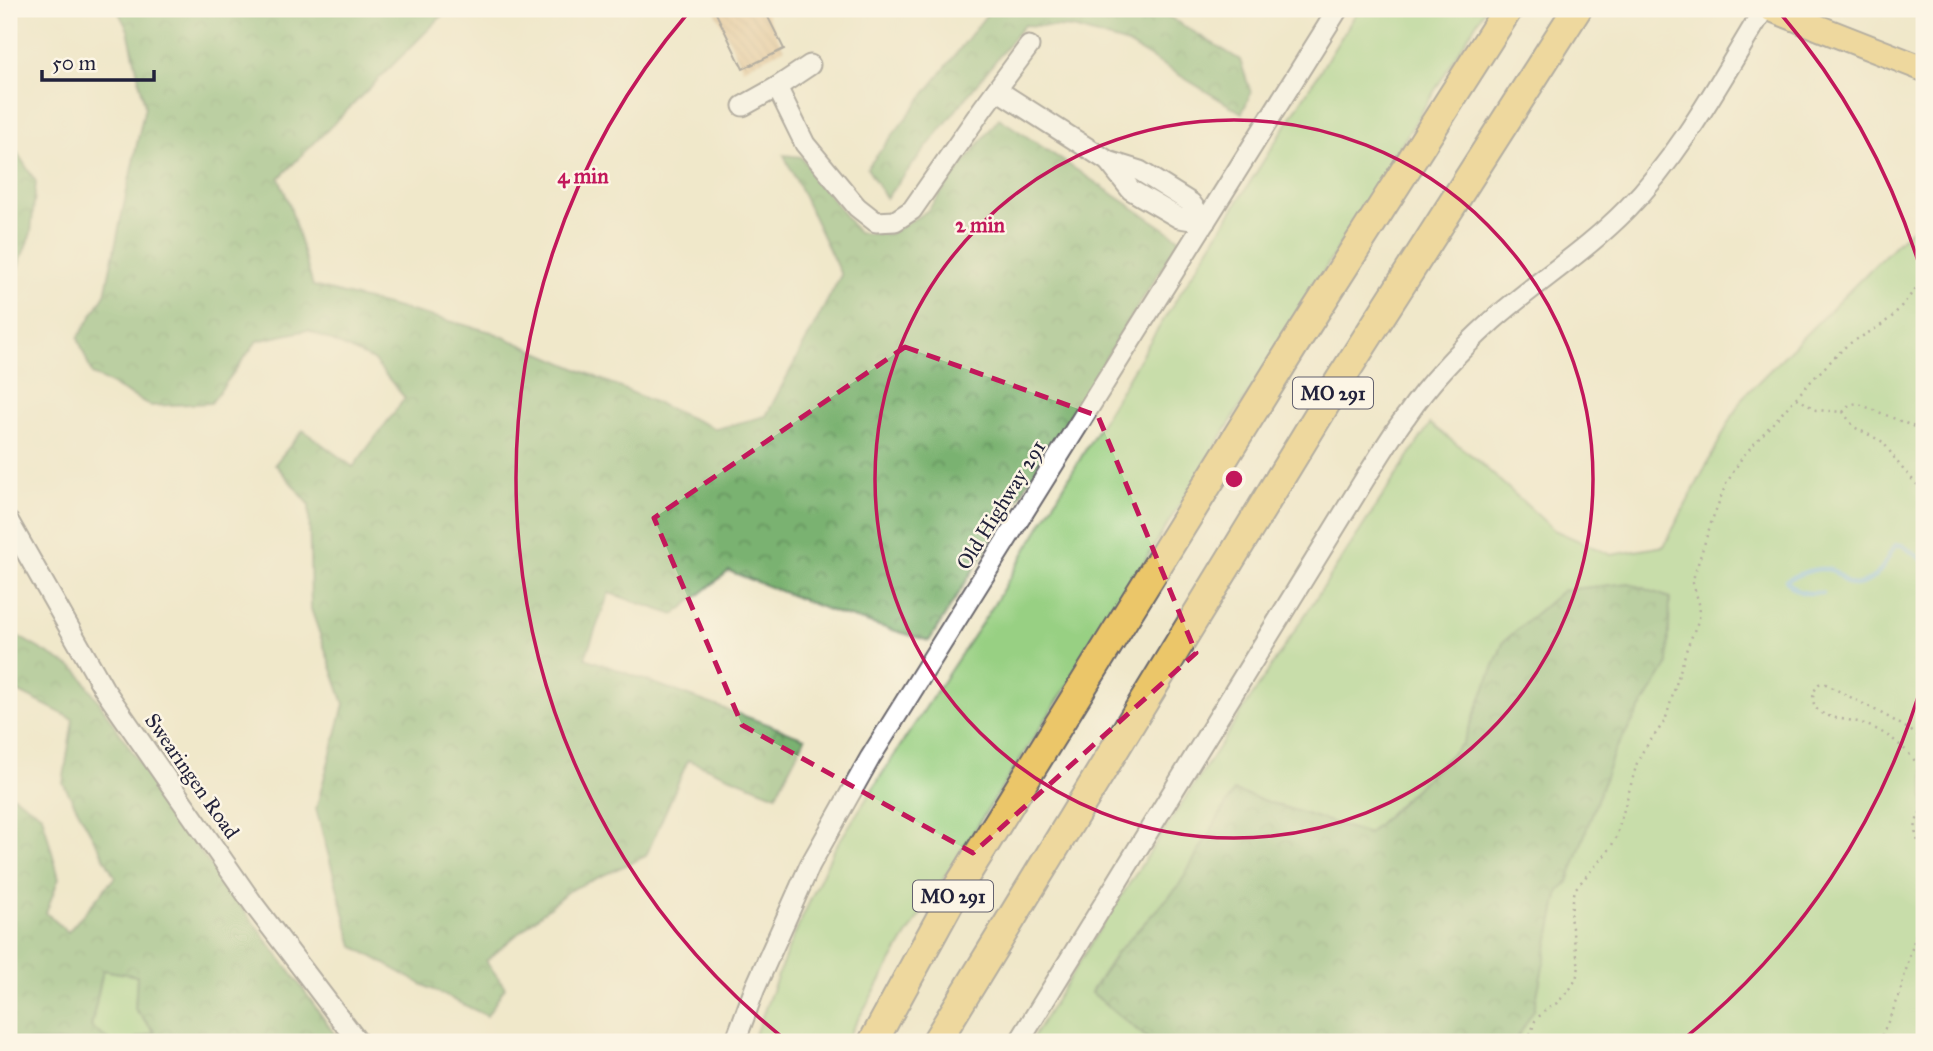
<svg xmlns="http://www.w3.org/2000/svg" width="1933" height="1051" font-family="'IM FELL Great Primer',serif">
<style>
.green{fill:#98d083;stroke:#5d795f;stroke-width:2}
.forest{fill:url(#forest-crowns);stroke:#4e6a56;stroke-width:2}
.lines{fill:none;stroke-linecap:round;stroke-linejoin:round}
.stream{stroke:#72b8e9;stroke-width:4.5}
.building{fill:url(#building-back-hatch)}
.minor-casing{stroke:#6a676d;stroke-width:23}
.major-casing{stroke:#6a676d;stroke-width:28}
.highway-casing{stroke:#6a676d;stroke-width:32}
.path{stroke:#6a676d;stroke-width:2.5;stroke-dasharray:2 5;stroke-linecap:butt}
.minor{stroke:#fff;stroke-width:19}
.major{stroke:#ebc669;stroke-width:24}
.highway{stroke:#ebc669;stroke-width:28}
.marked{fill:none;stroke:#c2185b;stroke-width:5;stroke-dasharray:14 9;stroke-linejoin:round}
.ring{fill:none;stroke:#c2185b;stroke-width:3.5}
.labels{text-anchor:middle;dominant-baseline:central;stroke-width:5;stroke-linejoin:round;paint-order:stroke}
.shield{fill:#fcf5e5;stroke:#63616e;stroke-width:2}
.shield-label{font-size:19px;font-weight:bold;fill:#22223b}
.street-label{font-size:21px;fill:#22223b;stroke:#fcf5e5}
.centre{fill:#c2185b;stroke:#fcf5e5;stroke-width:3.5}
.ring-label{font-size:21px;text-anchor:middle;font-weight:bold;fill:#c2185b;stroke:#fcf5e5;stroke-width:5;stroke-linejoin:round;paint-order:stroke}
</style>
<defs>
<pattern id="forest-crowns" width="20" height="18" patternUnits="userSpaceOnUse" patternTransform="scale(1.75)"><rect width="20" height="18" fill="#7ab271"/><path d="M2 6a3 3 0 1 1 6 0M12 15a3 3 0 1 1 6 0" fill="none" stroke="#64905e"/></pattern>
<pattern id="building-back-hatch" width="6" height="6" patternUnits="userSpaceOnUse" patternTransform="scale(1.75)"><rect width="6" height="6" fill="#e1b886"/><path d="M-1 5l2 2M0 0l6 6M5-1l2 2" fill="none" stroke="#c19e75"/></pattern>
</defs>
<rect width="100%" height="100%" fill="#fcf5e5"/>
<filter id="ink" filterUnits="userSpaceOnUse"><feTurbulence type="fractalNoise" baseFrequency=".0143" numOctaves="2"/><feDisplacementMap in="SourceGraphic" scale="14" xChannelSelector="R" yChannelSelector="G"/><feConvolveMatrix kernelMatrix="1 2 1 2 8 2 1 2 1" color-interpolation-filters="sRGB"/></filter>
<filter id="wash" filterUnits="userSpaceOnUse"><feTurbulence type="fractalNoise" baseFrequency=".00686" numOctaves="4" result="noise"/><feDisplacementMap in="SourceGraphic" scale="28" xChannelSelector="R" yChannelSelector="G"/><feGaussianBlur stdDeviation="1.57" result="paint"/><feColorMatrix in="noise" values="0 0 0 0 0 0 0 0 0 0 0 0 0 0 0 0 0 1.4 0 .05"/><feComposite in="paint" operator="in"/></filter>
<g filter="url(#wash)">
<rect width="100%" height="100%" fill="#f0e8cb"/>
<g class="green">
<path d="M1359,9h126l-403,654 -178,277 -59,102h-93l39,-100 41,-89 61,-96 100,-151 151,-255z"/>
<path d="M1924,221v821h-452l171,-455 -139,54 -41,102 -95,91 -134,-43 -56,96 -61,65 -26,40 61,50h-122l69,-112 331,-506 45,34 79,72 57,25 53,-9 78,-148 166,-166z"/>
<path d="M103,970l34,6 -2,33 20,24 -29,9h-15l-20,-15z"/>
</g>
<g class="forest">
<path d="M117,9h332l-170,169 10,25 24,83 179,46 224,97 50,-13 75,-141 -57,-120 17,2 57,76 31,1 38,-23 72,-93 181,121 -251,402 -93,-28 -107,-42 -55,44 -65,-22 -24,65 220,80 -29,57 -88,-35 -42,96 -78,35 -82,70 19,26 -18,29 -64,-31 -70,-39 -37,-137 28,-105 -33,-95 -2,-105 -34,-40 28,-34 50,37 52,-69 -32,-38 -65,-30 -51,11 -46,62 -60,3 -59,-32 -14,-36 27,-44 40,-188 -17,-76z"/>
<path d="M991,9h165l84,51 11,33 -9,20 -114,-69 -55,-16 -49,-3 -138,173 -19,-30z"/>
<path d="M9,90v50l27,42 -5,51 -22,57z"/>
<path d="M1629,583l41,15 -2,66 -54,88 -46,130 -9,9 -25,119 -19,32h-363l-61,-50 26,-40 61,-65 56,-96 134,43 95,-91 41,-102 59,-51z"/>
<path d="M9,631l69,40 118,175 102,136 42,60h-214l29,-10 -20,-23 2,-33 -34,-6 -12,57 20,15h-102v-249l33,22 17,63 -13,35 22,19 47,-55 -52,-94 10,-64 -64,-32z"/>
</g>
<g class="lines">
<path class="stream" d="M1822,593c-16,0 -25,2 -36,-13 14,-6 32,-15 48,-9 5,3 7,8 12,11 9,7 22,0 29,-6 10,-8 13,-22 21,-31h6l22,16"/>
</g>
<g id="blocks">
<path class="building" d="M714,9h50l20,40 -41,20z"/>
</g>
</g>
<g filter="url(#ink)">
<use href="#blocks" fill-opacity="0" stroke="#6a676d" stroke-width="2"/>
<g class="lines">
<g class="minor-casing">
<g id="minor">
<path d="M777,87l33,-22"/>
<path d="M997,90l111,71 32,10 51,32 14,19"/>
<path d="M743,106l34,-19 28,57 52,63 19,15 19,-1 17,-11 71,-102 46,-62"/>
<path d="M1108,161l23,29 48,28 26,4"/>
<path d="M9,522l95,167 150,216 104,137"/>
<path d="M735,1042l20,-54 55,-123 60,-107 468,-749"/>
<path d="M1019,1042l347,-565c14,-21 26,-43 41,-62 24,-35 54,-66 85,-94 44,-39 93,-69 135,-112 56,-57 95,-132 137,-200"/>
</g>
</g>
<g class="major-casing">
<path id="major" d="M1771,9l153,60"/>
</g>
<g class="highway-casing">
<g id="highway">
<path d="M873,1042l82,-150 337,-544 216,-339"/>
<path d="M936,1042l404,-662 237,-371"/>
</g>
</g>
<g class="path">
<path d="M1797,398l19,12 27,2 11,15 29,15 18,25 23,25"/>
<path d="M1843,412l6,-7 8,-2 67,28"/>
<path d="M1924,740c-31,-23 -66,-38 -100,-57l-5,1c-7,7 -9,21 1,28 11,7 26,7 38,10 27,8 54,28 66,54"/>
<path d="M1924,806c-11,17 -12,29 0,45"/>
<path d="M1528,1042l7,-21 11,-12 11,-6 13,-14 6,-10 3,-12 -9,-50 5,-28 34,-39 7,-12 21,-75 6,-12 22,-30 22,-73 12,-29 1,-12 -7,-24 1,-7 18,-56 14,-36 17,-28 70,-77 34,-34 33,-19 13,-10 31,-37"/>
<path d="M1879,1042l19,-43 26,-94"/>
<path d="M1921,1042l3,-10"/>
</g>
<use href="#minor" class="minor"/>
<use href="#major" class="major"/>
<use href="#highway" class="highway"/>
</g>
</g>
<path d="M0 0H1933V1051H0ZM905,347l193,69 98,237 -223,200 -231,-128 -88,-207z" fill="#f0e8cb" fill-opacity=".55" fill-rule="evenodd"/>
<path class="marked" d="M905,347l193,69 98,237 -223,200 -231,-128 -88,-207z"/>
<g class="ring">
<circle cx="1234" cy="479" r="359"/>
<path d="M1924 677A718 718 0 0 1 1681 1041M787 1041A718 718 0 0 1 688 13M1780 13A718 718 0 0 1 1924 281"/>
</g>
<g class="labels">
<g class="shield">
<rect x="1293" y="377.5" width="80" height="31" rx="5"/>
<rect x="913" y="880.5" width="80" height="31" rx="5"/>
</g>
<g class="shield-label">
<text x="1333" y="393">MO 291</text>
<text x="953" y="896">MO 291</text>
</g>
<g class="street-label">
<text transform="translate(1001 505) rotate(-58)">Old Highway 291</text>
<text transform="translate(192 776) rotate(55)">Swearingen Road</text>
</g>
</g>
<circle cx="1234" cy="479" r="10" class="centre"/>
<g class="ring-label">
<text x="583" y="183">4 min</text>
<text x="980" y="232">2 min</text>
</g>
<rect width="1933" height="1051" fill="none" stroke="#fcf5e5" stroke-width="35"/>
<path d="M42 70v10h112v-10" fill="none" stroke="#22223b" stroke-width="3.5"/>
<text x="52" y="70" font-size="21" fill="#22223b" stroke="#fcf5e5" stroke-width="5" paint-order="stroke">50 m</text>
</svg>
